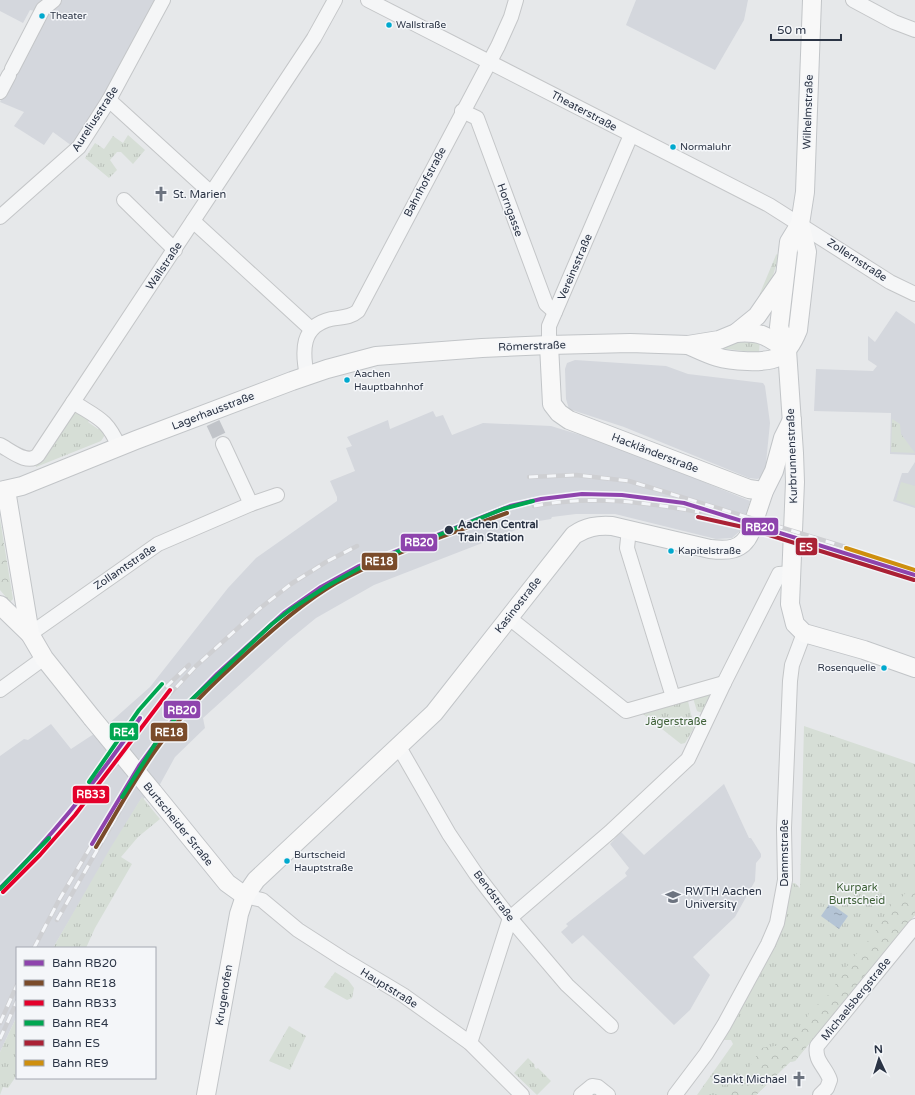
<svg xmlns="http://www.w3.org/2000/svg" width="915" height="1095" font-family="'Varela Round',sans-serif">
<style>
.built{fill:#d4d7dd}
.grass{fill:url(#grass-tufts)}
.forest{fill:url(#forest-crowns)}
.garden{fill:#d6ded6}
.water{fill:url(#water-ripples)}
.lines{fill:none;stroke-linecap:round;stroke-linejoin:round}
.minor-tunnel{stroke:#c1c4c9;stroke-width:14;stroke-dasharray:14 7;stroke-linecap:butt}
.minor-casing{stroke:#c4c6c8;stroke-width:16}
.major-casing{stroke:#c2c5c8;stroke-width:20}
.minor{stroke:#f5f6f7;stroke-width:14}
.major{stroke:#f8f8f8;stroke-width:18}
.rail-casing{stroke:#cecfd2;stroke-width:4.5}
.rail{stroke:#f4f6f9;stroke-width:3;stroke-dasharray:9;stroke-linecap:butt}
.major-bridge-casing{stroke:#c2c5c8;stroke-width:20;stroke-linecap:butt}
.major-bridge{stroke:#f8f8f8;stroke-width:18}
.rail-1-casing{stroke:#f4f6f9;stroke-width:7}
.rail-2-casing{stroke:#f4f6f9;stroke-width:7}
.rail-3-casing{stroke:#f4f6f9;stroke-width:7}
.rail-4-casing{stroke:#f4f6f9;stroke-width:7}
.rail-5-casing{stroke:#f4f6f9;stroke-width:7}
.rail-6-casing{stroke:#f4f6f9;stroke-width:7}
.rail-1{stroke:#8e44ad;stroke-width:4}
.rail-2{stroke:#7a4b2a;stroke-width:4}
.rail-3{stroke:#e4002b;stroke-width:4}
.rail-4{stroke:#00a651;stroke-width:4}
.rail-5{stroke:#aa2135;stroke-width:4}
.rail-6{stroke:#ce8f0e;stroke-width:4}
.bus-dot{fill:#00a9ce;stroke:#f4f6f9;stroke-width:1.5}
.stop-dot{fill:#2b3445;stroke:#f4f6f9;stroke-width:1.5}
.labels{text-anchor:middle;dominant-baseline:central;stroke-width:3;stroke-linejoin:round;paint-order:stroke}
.bus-label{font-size:10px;fill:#2b3445;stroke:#f4f6f9;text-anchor:start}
.street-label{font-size:11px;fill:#2b3445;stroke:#f4f6f9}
.poi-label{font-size:11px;fill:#2b3445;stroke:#f4f6f9;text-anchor:start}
.stop-label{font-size:11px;font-weight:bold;fill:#2b3445;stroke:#f4f6f9;text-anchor:start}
.park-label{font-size:11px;fill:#3f6138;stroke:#f4f6f9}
.line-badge{stroke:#f4f6f9;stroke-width:1.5}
.badge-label{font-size:11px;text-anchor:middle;font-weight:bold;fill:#fff}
</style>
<defs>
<pattern id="grass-tufts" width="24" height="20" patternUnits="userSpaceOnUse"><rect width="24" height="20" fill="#d6ded6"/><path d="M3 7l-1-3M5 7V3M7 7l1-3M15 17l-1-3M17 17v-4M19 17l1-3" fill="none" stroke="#b8bfb9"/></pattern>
<pattern id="forest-crowns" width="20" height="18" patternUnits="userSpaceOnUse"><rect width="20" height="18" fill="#d6ded6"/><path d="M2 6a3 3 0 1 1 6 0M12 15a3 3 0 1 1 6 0" fill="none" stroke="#b8bfb9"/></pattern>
<pattern id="water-ripples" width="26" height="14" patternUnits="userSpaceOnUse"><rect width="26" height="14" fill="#b4c4d5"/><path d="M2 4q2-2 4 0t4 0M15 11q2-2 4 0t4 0" fill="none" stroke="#93a0af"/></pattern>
</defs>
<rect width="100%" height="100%" fill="#e6e8ea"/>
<g class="built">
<path d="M0,0h47l-12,11 -5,-1 -7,13 -23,-12z"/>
<path d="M62,0h93l-43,82 -40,64 -19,-14 -9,13 -30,-19 10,-14 -24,-10 32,-65 19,-27z"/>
<path d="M636,0h112l-4,20 -29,50 -89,-45z"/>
<path d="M896,311l19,13v131l-25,-1 1,-41 -77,-2 2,-42 57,2 4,-5 -9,-6v-24l7,6z"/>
<path d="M575,360l91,6 22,8 75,9 2,3 5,37 -5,50 -2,4 -6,2 -8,-1 -125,-51 -55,-18 -3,-10 -1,-30 2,-6z"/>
<path d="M433,411l3,6 7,-2 9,20 31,-12 68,3 62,19 137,56 -9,29 -9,8 -16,1 -101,-25h-39l-24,3 -1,2 -12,2 -165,64 -58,33 -28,23 -85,77 2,10 -30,29 -17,31 -15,11 -1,-2 -1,2 -88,149h-36v68l-17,36v-296l24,-17 4,1 23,-16 20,25 35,-23 44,-39 78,-99 28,-30 81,-57v-4l-7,-16 25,-10 -9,-23 6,-2 -5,-9 41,-17 2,9z"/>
<path d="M915,462v46l-22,-7 9,-28h6z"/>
<path d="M724,784l25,54h2l10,16v3l-5,6 -1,18 -20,36 -42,40 17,18 -20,35 -16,15 -91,-90 -11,9 -11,-12 7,-6 -2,-2 61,-48 -2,-3 4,-5 -19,-24 11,-12 23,23z"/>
</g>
<g class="grass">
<path d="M128,135l17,15 -12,14 -12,-12h-4l-7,8 7,10 -8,8 -24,-20 10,-15 9,6 9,-13 10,7z"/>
<path d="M777,254l2,2 -9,29 -14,18 20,-48z"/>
<path d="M760,338l-1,15 -47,-6 12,-4z"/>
<path d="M76,410l14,10 -2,2 10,7 2,-2 5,8 -4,6 -65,26 -1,-3 6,-3z"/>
<path d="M892,419l8,5 1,10 14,19 -24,-1z"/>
<path d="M709,694l1,2 -8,17 -5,-2 -4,-13z"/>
<path d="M688,701l6,27 -9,15 -4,1 -38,-30z"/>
<path d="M804,726l111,38v151l-120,146 -5,1 -34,33h-59l36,-51 -2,-4h-9l67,-157h6l5,5z"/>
<path d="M142,797l18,22 -22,18 -17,20 11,7 -37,64 -9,20h-33l58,-101z"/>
<path d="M335,972l13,8 6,8 -2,10 -5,2 -23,-13z"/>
<path d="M17,1016v59l-9,13 -5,-1 -3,8v-43z"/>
<path d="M289,1026l17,10 -16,34 -21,-9z"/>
<path d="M528,1058l7,7 -1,1 2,3 2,-1 13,13 -14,14 -23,-22z"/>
</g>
<g class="forest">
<path d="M0,519l13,80 -3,3 -10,-12z"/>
<path d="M915,882v33l-120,146 -5,1 -34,33h-27l17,-22 15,-25 22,-3 24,-26 2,-6 20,-19 23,-35 21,-24 23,-38h6z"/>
</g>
<path class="garden" d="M901,482l14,4v20l-19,-6z"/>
<path class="water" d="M830,903l18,13 -9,13 -18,-13z"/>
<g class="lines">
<path class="minor-tunnel" d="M213,423l10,21"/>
<g class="minor-casing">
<g id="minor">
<path d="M368,0l401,205 121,77 25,12"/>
<path d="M853,0l41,22 21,8"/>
<path d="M12,69l31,-60 11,-9"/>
<path d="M0,92l9,-17"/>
<path d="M109,100l102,93"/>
<path d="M462,111l15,7 69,186 9,8"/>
<path d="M124,200l51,50"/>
<path d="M0,217l79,-70 30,-47 54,-100"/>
<path d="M193,221l118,108"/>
<path d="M549,345v-19l82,-191"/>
<path d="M307,376c-5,-25 -6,-50 24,-57 10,-2 19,-1 27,-8l140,-265 13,-29 5,-17"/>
<path d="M73,402c25,16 34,17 46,45"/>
<path d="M223,444l28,60"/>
<path d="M0,445c10,5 28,21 38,10l276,-417 21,-38"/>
<path d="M629,529l-2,19 46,149"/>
<path d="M508,617l118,94 98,-28"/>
<path d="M30,634l128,-90 93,-40 26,-9"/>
<path d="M0,690l44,-32"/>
<path d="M399,747l50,87 27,40 34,44 57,67 44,41"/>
<path d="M245,896l17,4 36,30 45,29 60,36 67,48 52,52"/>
<path d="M510,918l100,-86 78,-73 36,-76 55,-109 12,-1"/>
<path d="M470,1043l40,-125"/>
<path d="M581,1095l11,-9 6,1 10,8"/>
<path d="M675,1095l31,-41 18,-29 44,-81 9,-21 8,-43 -1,-52 6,-147 2,-16 12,-32"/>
<path d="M820,1095l7,-7 3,-8c-4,-13 -16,-19 -13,-34l98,-120"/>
</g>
</g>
<g class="major-casing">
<g id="major">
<path d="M812,0l-7,192 -5,32 -11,18 -10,85 8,23 7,103 1,29 -5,122 5,20 9,9 60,17 51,18"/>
<path d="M736,333c25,-2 31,3 51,17"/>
<path d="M549,345l3,59 7,9 10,7 180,69 15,2"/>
<path d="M688,345c9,4 19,9 29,12 13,4 48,7 61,0 10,-5 16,-17 20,-27l9,-78 -7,-28"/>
<path d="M6,490l24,144 14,24 48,60"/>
<path d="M0,491l22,-5 114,-46 156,-59 35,-12 49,-13 106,-8 67,-3 81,-2 58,2 31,-5 17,-7 21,-17 27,-39"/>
<path d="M0,605l30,29"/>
<path d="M153,792l74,91 18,13"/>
<path d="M206,1095l33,-181 6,-18 11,-16 178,-167 140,-178c12,-8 23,-10 38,-9l98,23c17,2 32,2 40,-16l14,-42 10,-20 9,-33 9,-18"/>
</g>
</g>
<use href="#minor" class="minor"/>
<use href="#major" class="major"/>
<g class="rail-casing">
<g id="rail">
<path d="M529,477l47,-2 53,6 223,68"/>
<path d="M534,506c56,-11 110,-4 165,6"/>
<path d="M166,687l23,-22"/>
<path d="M53,842l68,-84 34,-48 41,-44 63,-57 32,-25 35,-22 31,-16"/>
<path d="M57,920l69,-120"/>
<path d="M34,948l25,-48 32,-54"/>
<path d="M0,1023l17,-38"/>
<path d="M0,1039l17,-38"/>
</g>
</g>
<use href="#rail" class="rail"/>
<g class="major-bridge-casing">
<path id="major-bridge" d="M92,718l61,74"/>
</g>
<use href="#major-bridge" class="major-bridge"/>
<g class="rail-1-casing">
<g id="rail-1">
<path d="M92,844l47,-78 36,-49 42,-43 67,-61 37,-26 38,-21 151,-60 31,-7 41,-5 40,1 62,8 231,72"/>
<path d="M0,888c53,-52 98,-109 140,-170"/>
</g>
</g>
<g class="rail-2-casing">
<path id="rail-2" d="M96,847c21,-35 40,-71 64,-103 26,-35 58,-65 90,-94 27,-24 55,-49 86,-67 54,-30 114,-49 171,-70"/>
</g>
<g class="rail-3-casing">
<path id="rail-3" d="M3,892l37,-37 35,-40 95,-125"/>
</g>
<g class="rail-4-casing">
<g id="rail-4">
<path d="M89,782l50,-72 23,-26"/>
<path d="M122,797l35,-56 30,-37 85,-80 18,-14 37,-24 38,-21 138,-56 30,-8"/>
<path d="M0,889l49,-51"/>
</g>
</g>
<g class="rail-5-casing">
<path id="rail-5" d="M698,517l45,10 171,53"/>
</g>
<g class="rail-6-casing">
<path id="rail-6" d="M846,548l69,22"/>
</g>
<use href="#rail-1" class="rail-1"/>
<use href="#rail-2" class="rail-2"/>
<use href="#rail-3" class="rail-3"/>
<use href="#rail-4" class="rail-4"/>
<use href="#rail-5" class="rail-5"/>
<use href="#rail-6" class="rail-6"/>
</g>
<defs>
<g id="church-bare" transform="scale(1.2)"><path d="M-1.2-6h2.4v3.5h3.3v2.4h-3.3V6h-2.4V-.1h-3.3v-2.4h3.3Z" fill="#6c737f" stroke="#f4f6f9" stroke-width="2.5" paint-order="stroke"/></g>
<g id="university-bare" transform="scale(1.2)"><path d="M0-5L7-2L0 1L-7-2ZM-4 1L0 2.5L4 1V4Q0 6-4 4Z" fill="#6c737f" stroke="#f4f6f9" stroke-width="2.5" paint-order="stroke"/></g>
</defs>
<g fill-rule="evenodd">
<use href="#church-bare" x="161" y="194"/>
<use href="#university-bare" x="673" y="897"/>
<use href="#church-bare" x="799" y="1079"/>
</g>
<g class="bus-dot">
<circle cx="42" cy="16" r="3.5"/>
<circle cx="389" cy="25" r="3.5"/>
<circle cx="673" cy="147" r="3.5"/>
<circle cx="347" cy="380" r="3.5"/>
<circle cx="671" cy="551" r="3.5"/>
<circle cx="884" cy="668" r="3.5"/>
<circle cx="287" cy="861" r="3.5"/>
</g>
<circle class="stop-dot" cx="449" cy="530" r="5"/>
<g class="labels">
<g class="bus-label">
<text x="50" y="16">Theater</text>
<text x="396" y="25">Wallstraße</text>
<text x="680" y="147">Normaluhr</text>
<text x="354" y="374">Aachen<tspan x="354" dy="13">Hauptbahnhof</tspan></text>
<text x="678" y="551">Kapitelstraße</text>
<text x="876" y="668" text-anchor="end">Rosenquelle</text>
<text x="294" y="855">Burtscheid<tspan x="294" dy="13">Hauptstraße</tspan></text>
</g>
<g class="street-label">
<text transform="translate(584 111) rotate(28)">Theaterstraße</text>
<text transform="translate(808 112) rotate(-88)">Wilhelmstraße</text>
<text transform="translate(95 119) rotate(-57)">Aureliusstraße</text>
<text transform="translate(425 182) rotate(-62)">Bahnhofstraße</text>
<text transform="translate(510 210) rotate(70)">Horngasse</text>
<text transform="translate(857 260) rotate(33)">Zollernstraße</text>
<text transform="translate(164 266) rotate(-56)">Wallstraße</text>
<text transform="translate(575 267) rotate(-67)">Vereinsstraße</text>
<text transform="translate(532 346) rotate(-2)">Römerstraße</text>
<text transform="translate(213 411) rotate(-21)">Lagerhausstraße</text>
<text transform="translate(655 453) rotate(21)">Hackländerstraße</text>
<text transform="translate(792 456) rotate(-92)">Kurbrunnenstraße</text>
<text transform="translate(125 567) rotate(-34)">Zollamtstraße</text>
<text transform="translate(518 605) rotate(-52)">Kasinostraße</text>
<text transform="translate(178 824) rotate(51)">Burtscheider Straße</text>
<text transform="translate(784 853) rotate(-90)">Dammstraße</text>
<text transform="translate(494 896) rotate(53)">Bendstraße</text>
<text transform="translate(389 988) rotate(32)">Hauptstraße</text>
<text transform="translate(224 995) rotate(-81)">Krugenofen</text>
<text transform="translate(856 999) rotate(-51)">Michaelsbergstraße</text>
</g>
<g class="poi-label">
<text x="173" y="194">St. Marien</text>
<text x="685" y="891">RWTH Aachen<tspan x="685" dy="13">University</tspan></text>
<text x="787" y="1079" text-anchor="end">Sankt Michael</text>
</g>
<g class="stop-label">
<text x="458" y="524">Aachen Central<tspan x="458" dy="13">Train Station</tspan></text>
</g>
<g class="park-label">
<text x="676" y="721">Jägerstraße</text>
<text x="857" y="887">Kurpark<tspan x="857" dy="13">Burtscheid</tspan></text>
</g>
</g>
<g class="line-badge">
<rect x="741" y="517" width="38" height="19" rx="4" fill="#8e44ad"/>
<rect x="400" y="533" width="38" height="19" rx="4" fill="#8e44ad"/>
<rect x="795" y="537" width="23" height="19" rx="4" fill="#aa2135"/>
<rect x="361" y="552" width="37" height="19" rx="4" fill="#7a4b2a"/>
<rect x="163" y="700" width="38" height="19" rx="4" fill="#8e44ad"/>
<rect x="109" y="722" width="30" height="19" rx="4" fill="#00a651"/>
<rect x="150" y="722" width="38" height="20" rx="4" fill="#7a4b2a"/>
<rect x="72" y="785" width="38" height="19" rx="4" fill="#e4002b"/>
</g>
<g class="badge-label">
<text x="760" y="531">RB20</text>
<text x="419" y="546">RB20</text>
<text x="806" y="551">ES</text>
<text x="379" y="565">RE18</text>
<text x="182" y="714">RB20</text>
<text x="124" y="736">RE4</text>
<text x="169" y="736">RE18</text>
<text x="91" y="798">RB33</text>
</g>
<rect x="16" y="947" width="140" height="132" fill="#f4f6f9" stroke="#a4a8b1"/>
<rect x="24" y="960" width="20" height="6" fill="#8e44ad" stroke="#a4a8b1"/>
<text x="52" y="967" font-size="12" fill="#2b3445">Bahn RB20</text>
<rect x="24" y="980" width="20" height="6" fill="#7a4b2a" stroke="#a4a8b1"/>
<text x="52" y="987" font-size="12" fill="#2b3445">Bahn RE18</text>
<rect x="24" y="1000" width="20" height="6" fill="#e4002b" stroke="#a4a8b1"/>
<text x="52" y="1007" font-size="12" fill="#2b3445">Bahn RB33</text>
<rect x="24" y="1020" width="20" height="6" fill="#00a651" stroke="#a4a8b1"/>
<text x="52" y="1027" font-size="12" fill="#2b3445">Bahn RE4</text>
<rect x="24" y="1040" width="20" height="6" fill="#aa2135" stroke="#a4a8b1"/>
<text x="52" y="1047" font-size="12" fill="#2b3445">Bahn ES</text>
<rect x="24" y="1060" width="20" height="6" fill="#ce8f0e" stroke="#a4a8b1"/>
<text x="52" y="1067" font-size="12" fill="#2b3445">Bahn RE9</text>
<g transform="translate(879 1059) rotate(356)" stroke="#f4f6f9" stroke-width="3" paint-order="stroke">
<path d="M0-3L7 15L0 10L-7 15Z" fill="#2b3445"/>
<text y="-6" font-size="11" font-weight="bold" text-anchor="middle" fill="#2b3445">N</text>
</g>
<path d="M771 34v6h70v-6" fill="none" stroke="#2b3445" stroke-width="2"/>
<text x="777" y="34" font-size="12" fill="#2b3445" stroke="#f4f6f9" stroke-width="3" paint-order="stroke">50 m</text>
</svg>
